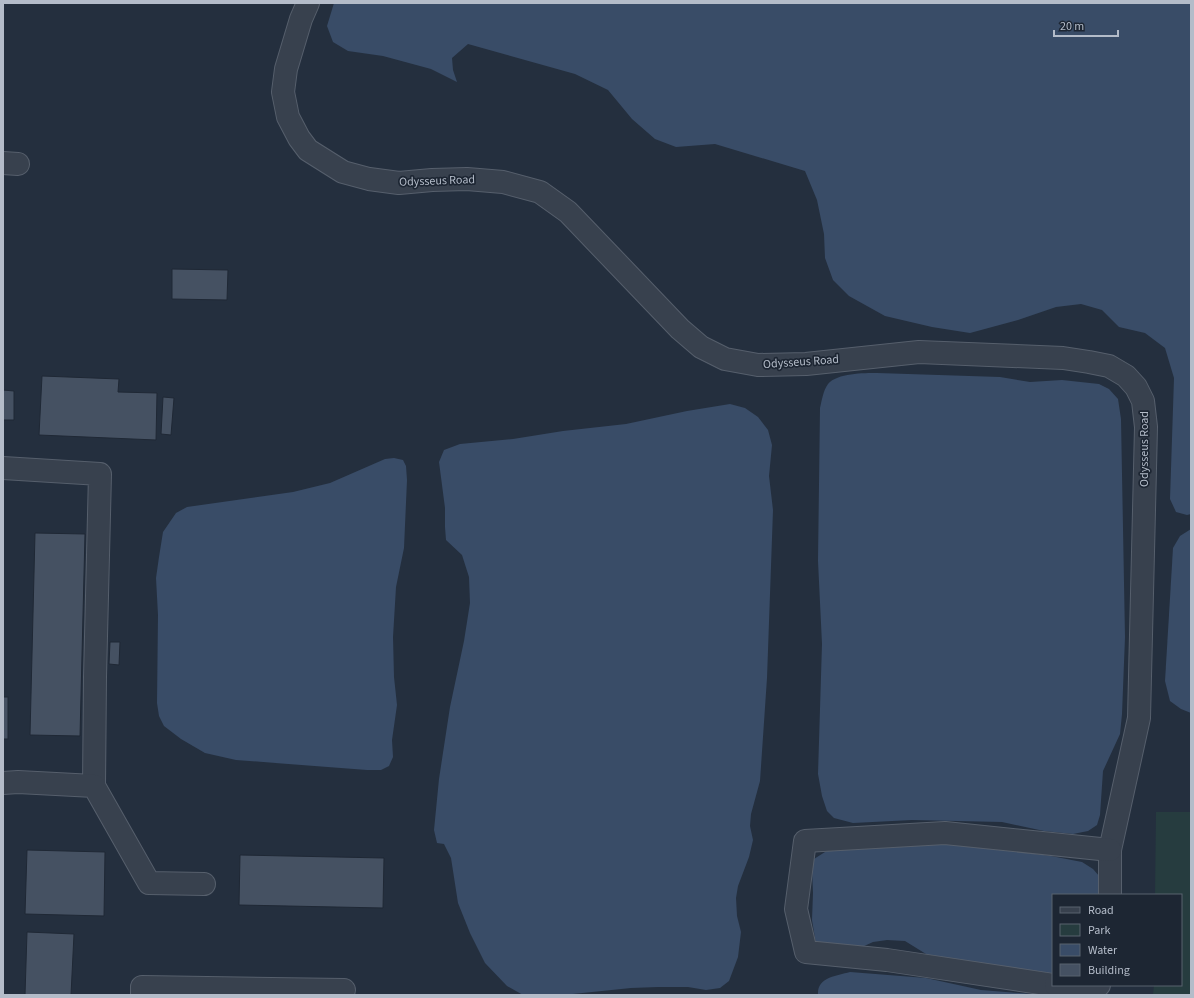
<svg xmlns="http://www.w3.org/2000/svg" width="1194" height="998" font-family="'Source Sans 3',sans-serif">
<style>
.green{fill:#263c3f}
.water{fill:#394c67}
.building{fill:#455162;stroke:#1f2835}
.lines{fill:none;stroke-linecap:round;stroke-linejoin:round}
.minor-casing{stroke:#565f6c;stroke-width:24}
.minor{stroke:#38414e;stroke-width:22}
.labels{text-anchor:middle;dominant-baseline:central;stroke-width:3.5;stroke-linejoin:round;paint-order:stroke}
.street-label{font-size:12px;fill:#b4bcc9;stroke:#1d2633}
</style>
<rect width="100%" height="100%" fill="#242f3e"/>
<path class="green" d="M1156,812h35v183h-38l1,-10h27v-90h-26z"/>
<g class="water">
<path d="M334,3h857v511l-4,1 -11,-3 -6,-13 4,-121 -9,-30 -20,-15 -26,-6 -17,-17 -21,-6 -25,3 -38,13 -48,13 -38,-6 -47,-11 -36,-20 -16,-16 -8,-22 -1,-24 -7,-34 -12,-29 -90,-27 -39,3 -21,-8 -23,-20 -24,-29 -33,-16 -107,-30 -16,14 1,12 4,12 -26,-13 -48,-13 -35,-5 -15,-9 -6,-16z"/>
<path d="M877,373l123,4 30,5 32,-2 37,4 10,5 9,10 3,20 4,218 -3,77 -2,20 -17,37 -3,44 -3,10 -9,6 -15,3 -29,-3 -42,-9 -90,-2 -59,3 -19,-5 -7,-7 -5,-15 -4,-22 4,-130 -4,-83 2,-153c2,-8 3,-17 8,-24 9,-11 36,-11 49,-11z"/>
<path d="M730,404l15,4 13,9 10,13 4,15 -3,31 4,34 -6,168 -7,103 -9,33 -1,12 3,14 -4,17 -11,29 -2,12 1,18 4,16 -3,25 -9,24 -9,7 -14,2 -18,-3h-30l-27,1 -68,7h-40l-16,-9 -22,-23 -15,-30 -12,-30 -7,-45 -7,-14 -7,-1 -3,-13 5,-51 11,-72 14,-66 6,-38 -1,-26 -7,-22 -16,-15 -1,-13v-19l-6,-46 5,-12 16,-6 53,-5 50,-8 63,-7 61,-13z"/>
<path d="M394,458l9,2 3,6 1,14 -3,68 -8,39 -3,50 1,40 3,28 -5,35 1,17 -4,9 -8,4h-14l-131,-10 -31,-7 -24,-14 -17,-13 -5,-10 -2,-13 1,-88 -2,-37 3,-21 4,-25 13,-19 11,-6 106,-15 37,-9 55,-24z"/>
<path d="M1191,529v184l-10,-4 -11,-8 -5,-20 8,-133 7,-12z"/>
<path d="M914,843l53,2 84,11 31,6 11,7 7,8 1,18h-48v81l-114,-14 -34,-21 -18,-1 -14,2 -11,5 -46,-3 -4,-24 1,-27 -1,-24 2,-10 11,-7 13,-5z"/>
<path d="M850,972l76,6 55,12 64,5h-227c-1,-18 18,-19 32,-23z"/>
</g>
<g class="building">
<path d="M172,269l56,1 -1,30 -55,-1z"/>
<path d="M42,376l77,3 -1,13 39,1 -1,47 -117,-5z"/>
<path d="M3,390l11,1v29h-11z"/>
<path d="M163,397l11,1 -3,37 -10,-1z"/>
<path d="M35,533l50,1 -5,202 -50,-1z"/>
<path d="M110,642h10l-1,23 -10,-1z"/>
<rect x="3" y="697" width="5" height="42"/>
<path d="M27,850l78,2 -1,64 -79,-2z"/>
<path d="M240,855l144,3 -1,50 -144,-3z"/>
<path d="M27,932l47,2 -3,61h-46z"/>
</g>
<g class="lines">
<g class="minor-casing">
<g id="minor">
<path d="M308,3l-7,16 -15,50 -3,23 5,25 11,21 9,12 35,22 26,7 30,4 33,-3 35,-1 36,3 37,10 28,20 112,117 21,18 24,12 33,6 48,-1 113,-12 144,6 26,4 20,4 17,10 10,11 7,14 3,26 -7,291 -29,132v45"/>
<path d="M3,163l15,1"/>
<path d="M3,468l97,6 -5,203 -1,109"/>
<path d="M3,783l15,-1 76,4 55,97 55,1"/>
<path d="M1053,985l-166,-25 -81,-8 -10,-43 9,-68 140,-8 165,17"/>
<path d="M1056,985l37,6 6,-6"/>
<path d="M142,995v-8l202,3"/>
</g>
</g>
<use href="#minor" class="minor"/>
</g>
<g class="labels">
<g class="street-label">
<text transform="translate(437 181) rotate(-2)">Odysseus Road</text>
<text transform="translate(801 362) rotate(-4)">Odysseus Road</text>
<text transform="translate(1144 449) rotate(-90)">Odysseus Road</text>
</g>
</g>
<rect width="1194" height="998" fill="none" stroke="#b4bcc9" stroke-width="8"/>
<rect x="1052" y="894" width="130" height="92" fill="#1d2633" stroke="#59626f"/>
<rect x="1060" y="907" width="20" height="6" fill="#38414e" stroke="#59626f"/>
<text x="1088" y="914" font-size="12" fill="#b4bcc9">Road</text>
<rect x="1060" y="924" width="20" height="12" fill="#263c3f" stroke="#59626f"/>
<text x="1088" y="934" font-size="12" fill="#b4bcc9">Park</text>
<rect x="1060" y="944" width="20" height="12" fill="#394c67" stroke="#59626f"/>
<text x="1088" y="954" font-size="12" fill="#b4bcc9">Water</text>
<rect x="1060" y="964" width="20" height="12" fill="#455162" stroke="#59626f"/>
<text x="1088" y="974" font-size="12" fill="#b4bcc9">Building</text>
<path d="M1054 30v6h64v-6" fill="none" stroke="#b4bcc9" stroke-width="2"/>
<text x="1060" y="30" font-size="12" fill="#b4bcc9" stroke="#1d2633" stroke-width="3" paint-order="stroke">20 m</text>
</svg>
